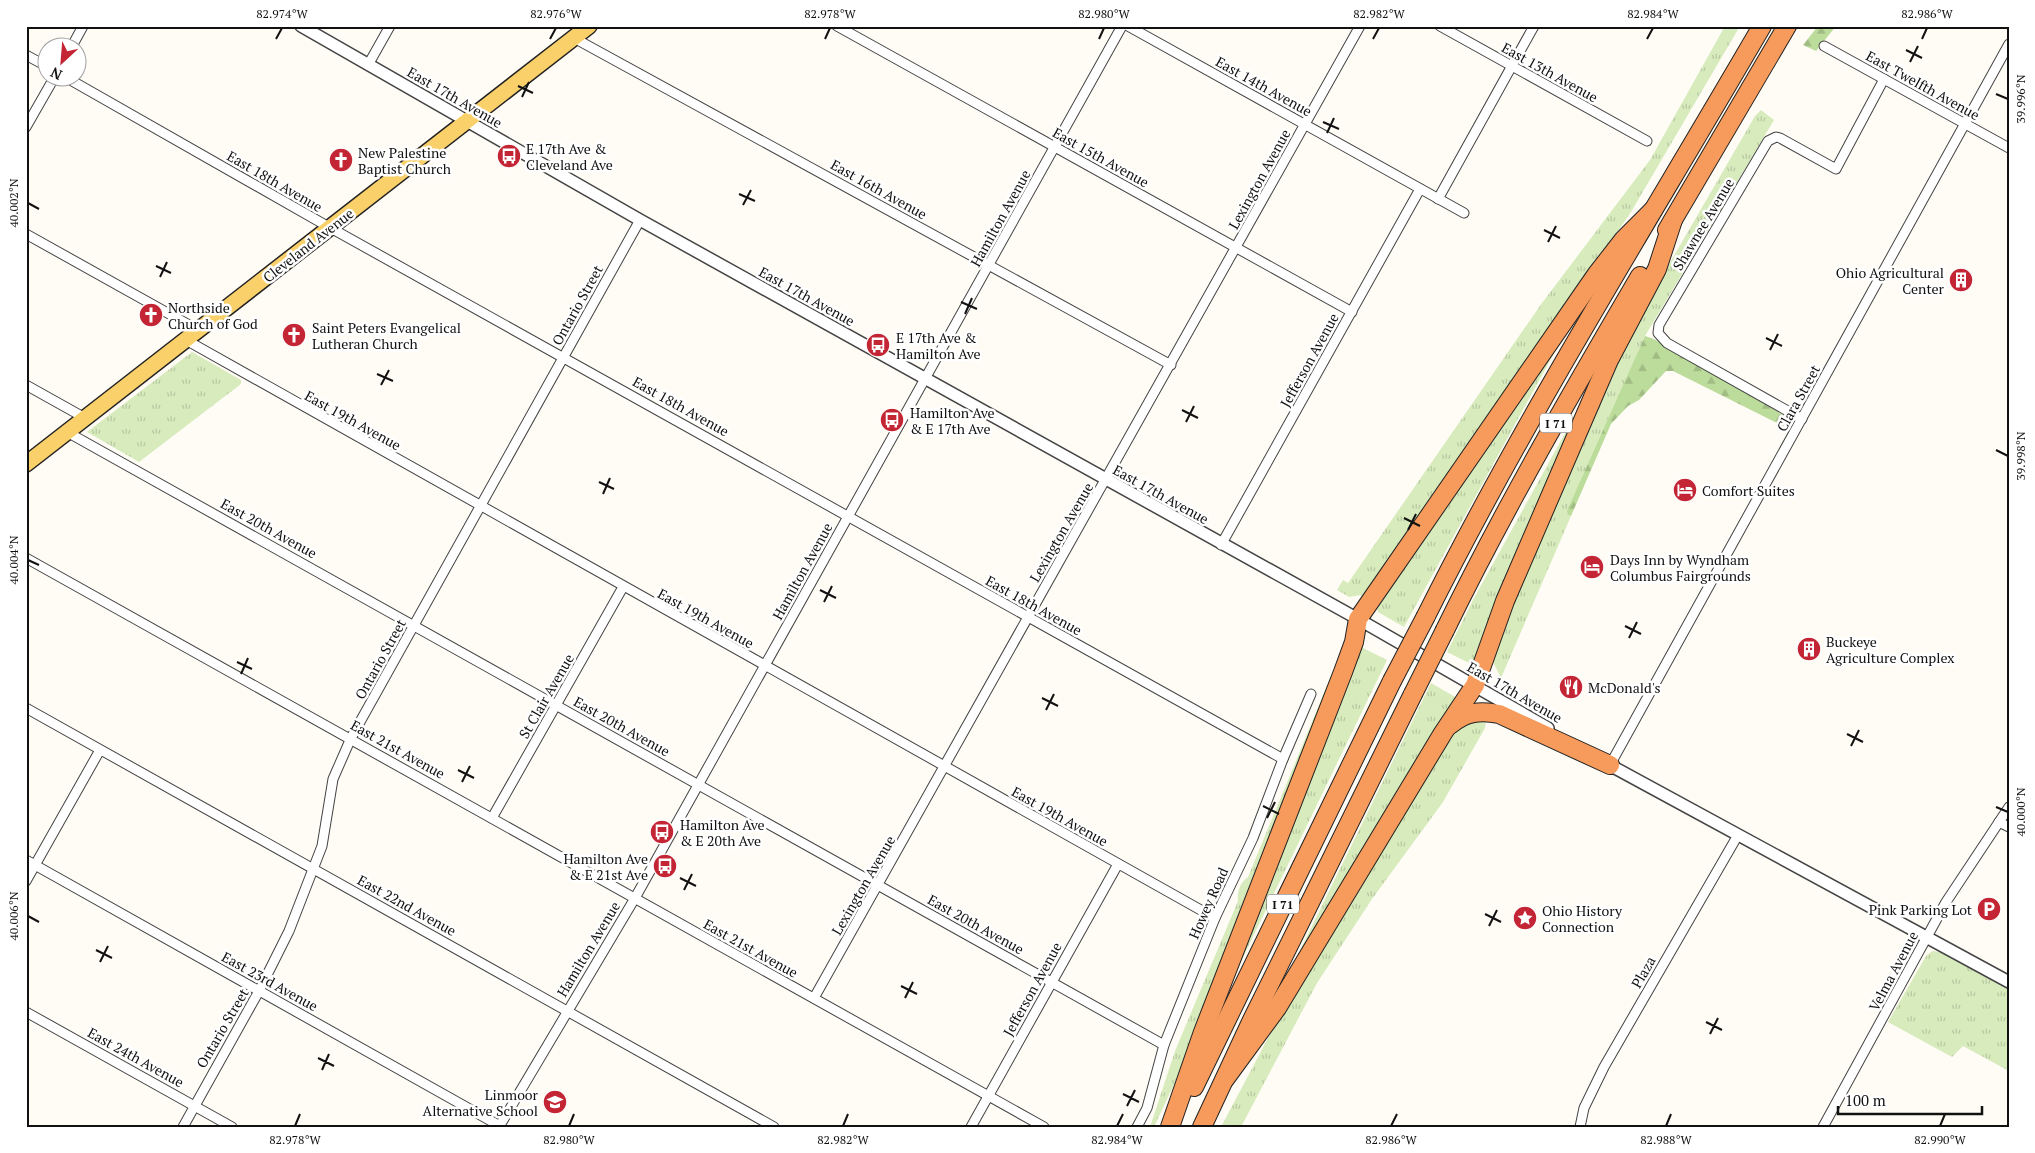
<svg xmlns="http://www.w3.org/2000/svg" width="2035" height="1153" font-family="'PT Serif',serif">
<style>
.grass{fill:url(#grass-tufts)}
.forest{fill:url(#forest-firs)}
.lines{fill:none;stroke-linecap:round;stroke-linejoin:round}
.minor-casing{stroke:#444;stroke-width:11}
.tertiary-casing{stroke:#444;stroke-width:14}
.primary-casing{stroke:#222;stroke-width:18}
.motorway-casing{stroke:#222;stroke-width:20}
.minor{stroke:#fff;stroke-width:9}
.tertiary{stroke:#fff;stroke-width:11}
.primary{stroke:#fad06a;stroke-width:15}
.motorway{stroke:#f69b5c;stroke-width:18}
.motorway-bridge-casing{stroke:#222;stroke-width:20;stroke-linecap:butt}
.motorway-bridge{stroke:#f69b5c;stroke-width:18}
.ticks{fill:none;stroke:#111;stroke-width:2}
.labels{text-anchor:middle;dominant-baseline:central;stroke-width:5;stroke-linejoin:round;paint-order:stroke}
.shield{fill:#fff;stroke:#585858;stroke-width:1}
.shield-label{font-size:12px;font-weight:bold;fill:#111}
.street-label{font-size:14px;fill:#111;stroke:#fff}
.poi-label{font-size:14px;fill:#111;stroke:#fff;text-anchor:start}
.neatline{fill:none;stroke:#111;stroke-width:2}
.ticks-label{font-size:12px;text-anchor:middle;fill:#111}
</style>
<defs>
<pattern id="grass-tufts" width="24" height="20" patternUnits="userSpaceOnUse" patternTransform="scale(1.25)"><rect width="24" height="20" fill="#d7ebbc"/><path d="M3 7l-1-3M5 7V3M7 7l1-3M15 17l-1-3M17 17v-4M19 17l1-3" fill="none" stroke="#b8c8a1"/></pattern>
<pattern id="forest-firs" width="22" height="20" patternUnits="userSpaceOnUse" patternTransform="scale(1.25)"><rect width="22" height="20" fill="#bcdc9b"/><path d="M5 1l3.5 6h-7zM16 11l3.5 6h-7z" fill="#a1bc84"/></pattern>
</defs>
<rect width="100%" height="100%" fill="#fffcf5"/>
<g class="grass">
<path d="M1725,26h15l-109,186 -263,380 -6,6 -1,-3 -12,2 -12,-7 6,-10 5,3 194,-280 108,-143z"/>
<path d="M1761,110l13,10 -129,216 -77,179 3,1 -70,162 -8,-16h-3l1,-9 134,-308 21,-41 109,-188z"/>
<path d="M1564,335l-160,292 -26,-15 -1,-3 106,-162z"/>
<path d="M192,352l49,28v4l-102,78 -52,-30z"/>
<path d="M1595,379l-122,286 -26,-13 26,-52z"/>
<path d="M1345,642l-1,10 -168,428 -22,47h-4l25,-76 63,-150c-1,-10 2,-18 10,-24z"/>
<path d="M1359,646l28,14 -167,345z"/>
<path d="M1431,683l26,15 -171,281z"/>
<path d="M1487,711l-2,17 -42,74 -71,97 -55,84 -76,144h-20l47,-89 77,-128 98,-177z"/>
<path d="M1932,951l8,1 69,38v81l-46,-25 -11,11 -64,-35 38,-66z"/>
</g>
<g class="forest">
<path d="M1818,26h18l-20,25 -13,-6z"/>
<path d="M1645,336l9,3 136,80v6l-7,1 -110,-55h-7l-27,29 -11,6 -17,18 -40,92 -3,-1 -1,-4z"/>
</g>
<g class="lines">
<g class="minor-casing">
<g id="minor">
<path d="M837,26l515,286"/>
<path d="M1128,26l336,187"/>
<path d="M1440,26l207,115"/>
<path d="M574,38l597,327"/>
<path d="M1824,46l185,102"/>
<path d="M71,48l12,-22"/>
<path d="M26,55l22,12"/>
<path d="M368,65l22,-39"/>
<path d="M67,78l253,144 963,537"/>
<path d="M26,127l28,-49"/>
<path d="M1438,199l96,-173"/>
<path d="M26,234l172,96"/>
<path d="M186,340l1029,578"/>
<path d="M26,385l59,33"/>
<path d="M1802,419l-135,-76 -9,-10 1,-8 109,-184 8,-4 4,1 56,31 48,-90"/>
<path d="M67,432l1097,613"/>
<path d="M1221,545l199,-356"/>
<path d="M26,558l1018,569"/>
<path d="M26,708l748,419"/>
<path d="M1610,765l399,-721"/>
<path d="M492,818l131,-231"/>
<path d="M1999,822l10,5"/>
<path d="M26,860l474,266"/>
<path d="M26,881l74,-131"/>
<path d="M814,998l546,-972"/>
<path d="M26,1012l206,115"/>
<path d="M183,1127l76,-136 30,-60 33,-85 11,-67 18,-41 289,-518"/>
<path d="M499,1127l136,-229 487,-872"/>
<path d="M971,1127l147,-263"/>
<path d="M1137,1127l10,-19 17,-63 51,-127 38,-80 30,-79 28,-65"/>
<path d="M1580,1127l4,-19 20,-41 134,-232"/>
<path d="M1823,1127l123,-225 63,-95"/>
</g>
</g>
<g class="tertiary-casing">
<g id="tertiary">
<path d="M301,26l339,194 718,399 190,109"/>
<path d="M1604,762l405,220"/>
</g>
</g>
<g class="primary-casing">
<path id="primary" d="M26,464l563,-438"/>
</g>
<g class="motorway-casing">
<g id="motorway">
<path d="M1667,230l120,-204"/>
<path d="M1426,616c101,-202 222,-394 336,-590"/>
<path d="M1445,630c59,-121 127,-238 195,-354"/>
<path d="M1450,725c15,-13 30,-15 49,-11l111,51"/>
<path d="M1225,1079l52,-71 166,-275 32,-48 30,-84 104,-241 48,-91 16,-49"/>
<path d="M1194,1087l198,-406"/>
<path d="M1170,1127l33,-95 140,-360 11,-30 4,-23 238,-344 28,-36 29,-29"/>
<path d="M1202,1127l49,-105 162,-328"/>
</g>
</g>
<use href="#minor" class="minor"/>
<use href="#tertiary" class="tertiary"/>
<use href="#primary" class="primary"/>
<use href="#motorway" class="motorway"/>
<g class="motorway-bridge-casing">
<g id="motorway-bridge">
<path d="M1392,681l34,-65"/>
<path d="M1413,694l32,-64"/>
</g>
</g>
<use href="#motorway-bridge" class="motorway-bridge"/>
</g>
<path class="ticks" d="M276,39l6,-11M550,39l6,-11M825,39l5,-11M1099,39l5,-11M1373,39l6,-11M1647,39l6,-11M1922,39l5,-11M1906,50l16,8M1910,62l8,-16M518,86l15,7M1996,94l12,5M522,97l7,-15M1323,122l16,7M1327,133l7,-15M739,194l16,7M28,203l11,6M743,205l8,-15M1544,230l16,8M1548,242l8,-16M156,266l15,7M160,277l7,-15M961,302l16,7M965,314l7,-16M1766,338l16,8M1770,350l8,-16M377,374l16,7M381,385l8,-15M1182,410l16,8M1186,422l8,-16M1996,450l12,6M599,482l15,7M603,494l7,-16M1404,518l16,8M1408,530l8,-16M28,560l11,5M820,590l16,8M824,602l8,-16M1625,626l16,8M1629,638l8,-16M237,662l15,7M241,674l7,-16M1042,698l16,8M1046,710l8,-16M1847,734l16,8M1851,746l8,-16M458,770l16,8M462,782l8,-16M1263,806l16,8M1996,807l12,5M1267,818l8,-16M680,878l16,8M684,890l8,-16M1485,914l16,8M28,916l11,6M1489,926l8,-16M96,950l16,8M100,962l8,-16M901,986l16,8M905,998l8,-16M1706,1022l16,8M1710,1034l8,-16M318,1058l16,8M322,1070l7,-16M1123,1094l16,8M1127,1106l8,-16M295,1126l5,-12M569,1126l5,-12M843,1126l5,-12M1117,1126l6,-12M1391,1126l6,-12M1666,1126l5,-12M1940,1126l5,-12"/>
<defs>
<g id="bus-disc" transform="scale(1.25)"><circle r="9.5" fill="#c42534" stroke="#fff"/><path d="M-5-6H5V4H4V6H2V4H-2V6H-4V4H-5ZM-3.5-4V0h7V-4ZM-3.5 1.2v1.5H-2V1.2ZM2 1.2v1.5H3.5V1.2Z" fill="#fff"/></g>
<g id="church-disc" transform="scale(1.25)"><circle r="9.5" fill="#c42534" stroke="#fff"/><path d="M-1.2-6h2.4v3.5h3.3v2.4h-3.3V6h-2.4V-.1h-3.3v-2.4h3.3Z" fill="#fff"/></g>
<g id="building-disc" transform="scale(1.25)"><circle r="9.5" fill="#c42534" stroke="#fff"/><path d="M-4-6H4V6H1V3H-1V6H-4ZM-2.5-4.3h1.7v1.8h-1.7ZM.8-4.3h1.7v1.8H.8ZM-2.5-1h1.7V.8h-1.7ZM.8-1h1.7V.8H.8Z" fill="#fff"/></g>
<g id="hotel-disc" transform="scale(1.25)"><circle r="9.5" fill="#c42534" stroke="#fff"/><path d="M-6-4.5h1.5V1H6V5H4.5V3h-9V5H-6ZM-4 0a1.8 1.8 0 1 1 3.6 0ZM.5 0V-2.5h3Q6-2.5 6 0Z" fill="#fff"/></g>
<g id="restaurant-disc" transform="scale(1.25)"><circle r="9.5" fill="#c42534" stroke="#fff"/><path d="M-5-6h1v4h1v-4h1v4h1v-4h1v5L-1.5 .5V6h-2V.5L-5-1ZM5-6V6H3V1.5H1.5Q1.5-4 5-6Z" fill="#fff"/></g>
<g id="parking-disc" transform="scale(1.25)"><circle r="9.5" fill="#c42534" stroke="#fff"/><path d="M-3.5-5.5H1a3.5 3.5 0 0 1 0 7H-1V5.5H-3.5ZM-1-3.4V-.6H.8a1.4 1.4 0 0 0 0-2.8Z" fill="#fff"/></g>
<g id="sight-disc" transform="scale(1.25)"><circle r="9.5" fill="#c42534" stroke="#fff"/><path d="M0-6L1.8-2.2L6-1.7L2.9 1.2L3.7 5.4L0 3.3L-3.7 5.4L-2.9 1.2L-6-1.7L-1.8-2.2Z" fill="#fff"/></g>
<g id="school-disc" transform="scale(1.25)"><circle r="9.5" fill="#c42534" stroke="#fff"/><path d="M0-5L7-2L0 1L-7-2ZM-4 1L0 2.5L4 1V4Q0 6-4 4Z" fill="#fff"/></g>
</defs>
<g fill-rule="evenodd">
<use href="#bus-disc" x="509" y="156"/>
<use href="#church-disc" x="341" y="160"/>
<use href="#building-disc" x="1961" y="280"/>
<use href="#church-disc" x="151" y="315"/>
<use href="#church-disc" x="294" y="335"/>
<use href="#bus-disc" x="878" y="345"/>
<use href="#bus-disc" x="892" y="420"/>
<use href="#hotel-disc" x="1685" y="490"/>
<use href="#hotel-disc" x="1592" y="567"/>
<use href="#building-disc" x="1809" y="649"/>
<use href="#restaurant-disc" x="1571" y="687"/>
<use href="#bus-disc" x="662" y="832"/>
<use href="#bus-disc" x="665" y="866"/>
<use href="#parking-disc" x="1989" y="909"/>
<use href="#sight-disc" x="1525" y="918"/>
<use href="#school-disc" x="555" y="1102"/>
</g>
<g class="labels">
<g class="shield">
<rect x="1540" y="413.5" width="32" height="19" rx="4"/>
<rect x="1267" y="894.5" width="32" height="19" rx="4"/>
</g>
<g class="shield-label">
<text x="1556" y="423">I 71</text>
<text x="1283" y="904">I 71</text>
</g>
<g class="street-label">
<text transform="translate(1550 72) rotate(29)">East 13th Avenue</text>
<text transform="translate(1923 85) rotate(29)">East Twelfth Avenue</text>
<text transform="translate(1264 86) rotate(29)">East 14th Avenue</text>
<text transform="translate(455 97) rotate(30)">East 17th Avenue</text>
<text transform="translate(1101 157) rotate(29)">East 15th Avenue</text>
<text transform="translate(1259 179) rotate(-61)">Lexington Avenue</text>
<text transform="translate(275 181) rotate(30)">East 18th Avenue</text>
<text transform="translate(879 189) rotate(29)">East 16th Avenue</text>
<text transform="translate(1000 218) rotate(-61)">Hamilton Avenue</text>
<text transform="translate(1703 224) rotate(-59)">Shawnee Avenue</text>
<text transform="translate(308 245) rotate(-38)">Cleveland Avenue</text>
<text transform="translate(807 296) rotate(29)">East 17th Avenue</text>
<text transform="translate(577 305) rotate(-61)">Ontario Street</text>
<text transform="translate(1309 360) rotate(-61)">Jefferson Avenue</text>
<text transform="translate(1798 398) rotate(-61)">Clara Street</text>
<text transform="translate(681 406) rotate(29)">East 18th Avenue</text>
<text transform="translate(353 420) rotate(29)">East 19th Avenue</text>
<text transform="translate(1161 494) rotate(29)">East 17th Avenue</text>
<text transform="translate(269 528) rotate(29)">East 20th Avenue</text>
<text transform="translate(1061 532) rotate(-60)">Lexington Avenue</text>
<text transform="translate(802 571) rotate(-61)">Hamilton Avenue</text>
<text transform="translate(1034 605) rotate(29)">East 18th Avenue</text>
<text transform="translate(706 618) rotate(29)">East 19th Avenue</text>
<text transform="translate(380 659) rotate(-61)">Ontario Street</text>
<text transform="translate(1515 692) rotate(30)">East 17th Avenue</text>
<text transform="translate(546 696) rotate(-60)">St Clair Avenue</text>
<text transform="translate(622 726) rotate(29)">East 20th Avenue</text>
<text transform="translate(398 749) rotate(29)">East 21st Avenue</text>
<text transform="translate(1060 816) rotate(29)">East 19th Avenue</text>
<text transform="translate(863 885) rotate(-60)">Lexington Avenue</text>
<text transform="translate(1208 903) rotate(-66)">Howey Road</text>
<text transform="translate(407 905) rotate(29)">East 22nd Avenue</text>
<text transform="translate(976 924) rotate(29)">East 20th Avenue</text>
<text transform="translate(751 948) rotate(29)">East 21st Avenue</text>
<text transform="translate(588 949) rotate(-59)">Hamilton Avenue</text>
<text transform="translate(1893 971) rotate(-62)">Velma Avenue</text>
<text transform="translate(1643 972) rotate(-60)">Plaza</text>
<text transform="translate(270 981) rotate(29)">East 23rd Avenue</text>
<text transform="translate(1032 989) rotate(-61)">Jefferson Avenue</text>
<text transform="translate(222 1028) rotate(-60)">Ontario Street</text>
<text transform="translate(136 1057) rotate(29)">East 24th Avenue</text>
</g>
<g class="poi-label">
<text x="526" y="148">E 17th Ave &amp;<tspan x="526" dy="16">Cleveland Ave</tspan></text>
<text x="358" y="152">New Palestine<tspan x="358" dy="16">Baptist Church</tspan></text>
<text x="1944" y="272" text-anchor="end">Ohio Agricultural<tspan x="1944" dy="16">Center</tspan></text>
<text x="168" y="307">Northside<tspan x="168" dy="16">Church of God</tspan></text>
<text x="312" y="327">Saint Peters Evangelical<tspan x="312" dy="16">Lutheran Church</tspan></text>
<text x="896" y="337">E 17th Ave &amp;<tspan x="896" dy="16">Hamilton Ave</tspan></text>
<text x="910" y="412">Hamilton Ave<tspan x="910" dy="16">&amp; E 17th Ave</tspan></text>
<text x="1702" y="490">Comfort Suites</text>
<text x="1610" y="559">Days Inn by Wyndham<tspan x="1610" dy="16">Columbus Fairgrounds</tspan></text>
<text x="1826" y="641">Buckeye<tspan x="1826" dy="16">Agriculture Complex</tspan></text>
<text x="1588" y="687">McDonald's</text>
<text x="680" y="824">Hamilton Ave<tspan x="680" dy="16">&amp; E 20th Ave</tspan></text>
<text x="648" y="858" text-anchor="end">Hamilton Ave<tspan x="648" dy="16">&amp; E 21st Ave</tspan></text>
<text x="1972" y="909" text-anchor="end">Pink Parking Lot</text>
<text x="1542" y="910">Ohio History<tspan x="1542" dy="16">Connection</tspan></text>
<text x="538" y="1094" text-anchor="end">Linmoor<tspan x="538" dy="16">Alternative School</tspan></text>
</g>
</g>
<rect width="2035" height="1153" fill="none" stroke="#ffffff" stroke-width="55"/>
<g transform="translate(62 62) rotate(206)"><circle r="24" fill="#ffffff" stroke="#a0a0a0"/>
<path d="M0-4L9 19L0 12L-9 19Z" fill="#c42534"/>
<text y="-8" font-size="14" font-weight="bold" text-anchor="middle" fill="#111111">N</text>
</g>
<path d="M1838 1106v8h144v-8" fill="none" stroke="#111111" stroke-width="2.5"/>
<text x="1845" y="1106" font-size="15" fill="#111111" stroke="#ffffff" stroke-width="4" paint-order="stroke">100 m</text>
<rect x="28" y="28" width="1980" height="1098" class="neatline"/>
<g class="ticks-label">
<text x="282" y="18">82.974°W</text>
<text x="556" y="18">82.976°W</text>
<text x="830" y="18">82.978°W</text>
<text x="1104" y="18">82.980°W</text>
<text x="1379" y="18">82.982°W</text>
<text x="1653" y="18">82.984°W</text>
<text x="1927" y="18">82.986°W</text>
<text transform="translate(2021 99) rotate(-90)" y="4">39.996°N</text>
<text transform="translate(14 203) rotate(-90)" y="4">40.002°N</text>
<text transform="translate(2021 456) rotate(-90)" y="4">39.998°N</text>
<text transform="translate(14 560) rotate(-90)" y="4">40.004°N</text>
<text transform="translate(2021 812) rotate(-90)" y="4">40.000°N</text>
<text transform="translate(14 916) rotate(-90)" y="4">40.006°N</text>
<text x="295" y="1144">82.978°W</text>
<text x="569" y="1144">82.980°W</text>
<text x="843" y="1144">82.982°W</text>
<text x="1117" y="1144">82.984°W</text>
<text x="1391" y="1144">82.986°W</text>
<text x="1666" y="1144">82.988°W</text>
<text x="1940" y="1144">82.990°W</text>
</g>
</svg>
